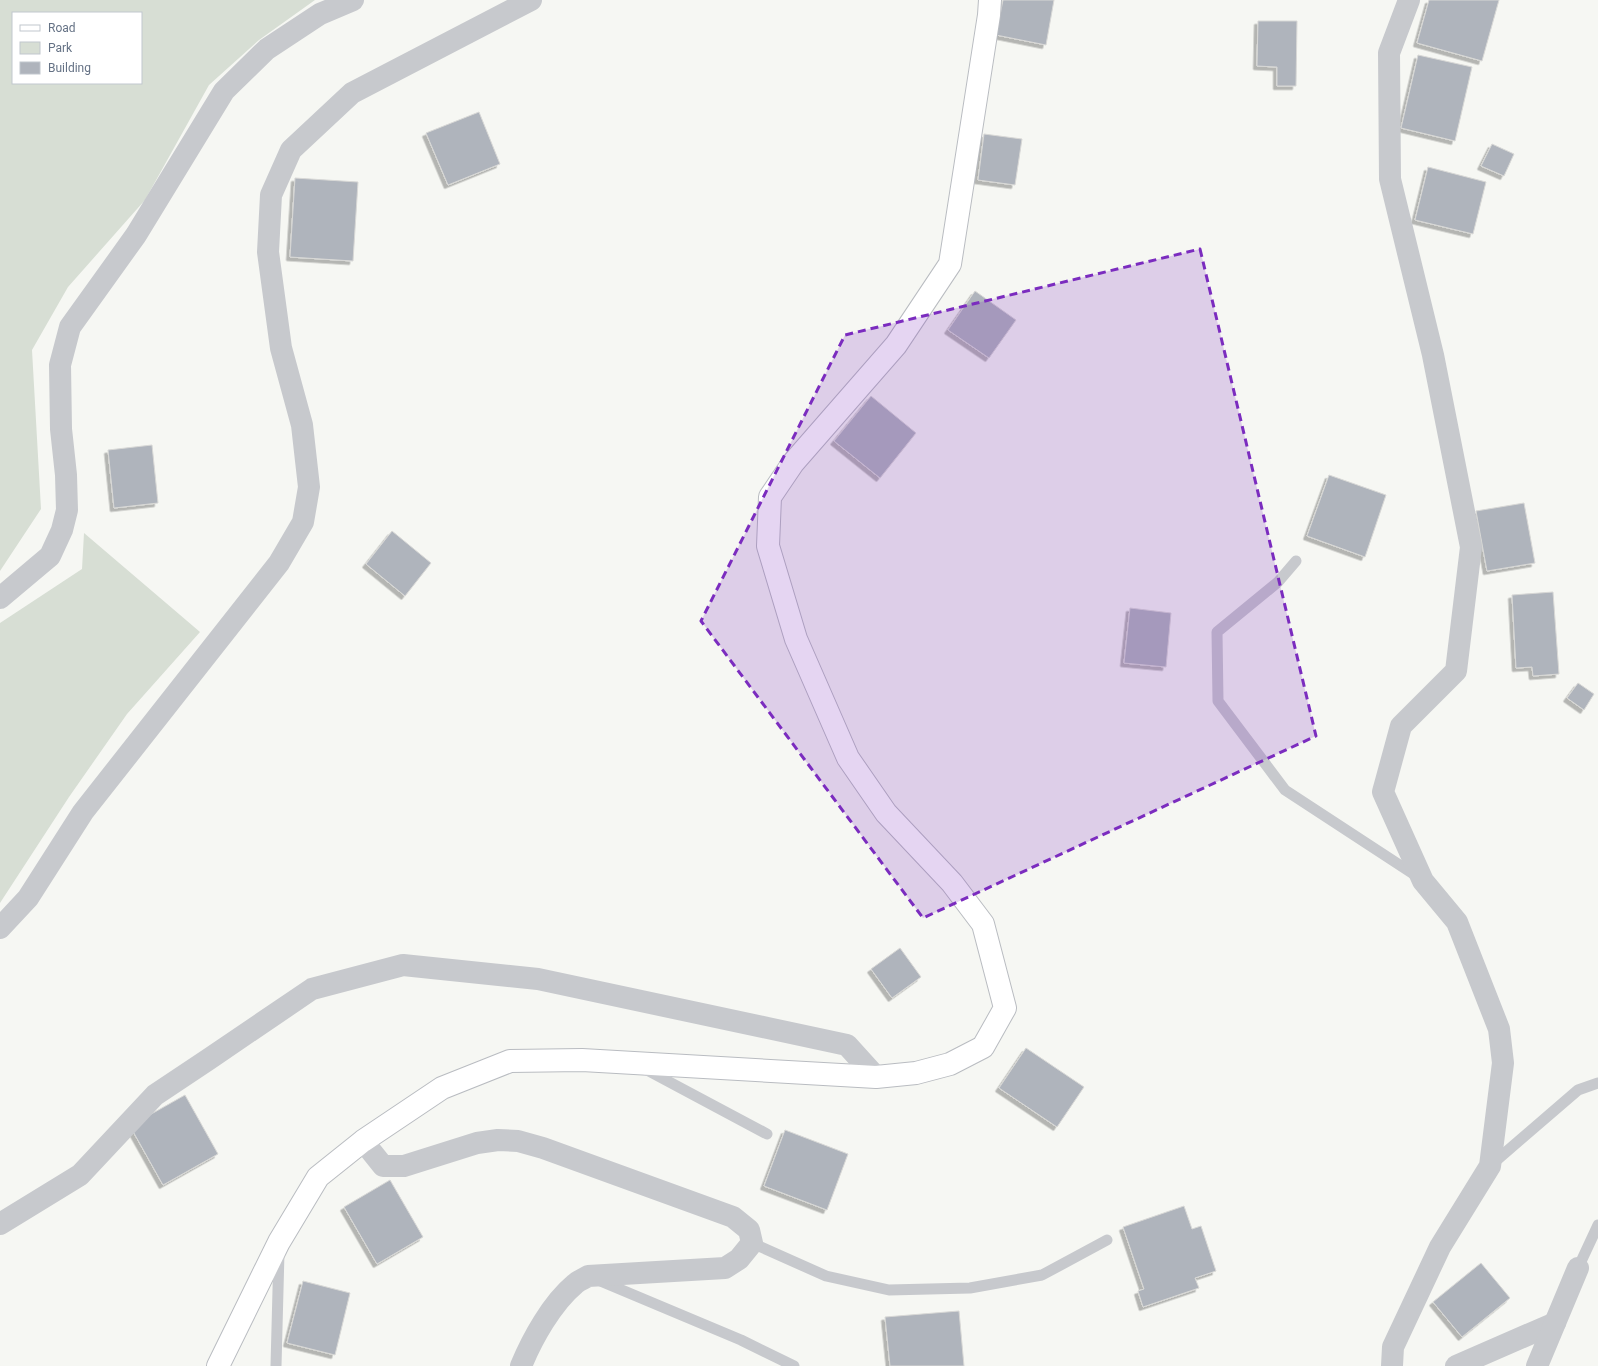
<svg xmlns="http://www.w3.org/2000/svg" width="1598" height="1366" font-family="Roboto,sans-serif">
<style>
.green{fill:#d7ded4;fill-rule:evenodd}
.building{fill:#afb4bc;stroke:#d8d8d6;filter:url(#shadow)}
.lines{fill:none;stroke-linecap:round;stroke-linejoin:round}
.secondary-casing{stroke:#b9bcc1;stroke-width:24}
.lane{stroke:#c7c9cd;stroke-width:11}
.street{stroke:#c7c9cd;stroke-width:22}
.secondary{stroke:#fff;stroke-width:22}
.marked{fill:#7b2cbf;fill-opacity:0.2;stroke:#7b2cbf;stroke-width:3;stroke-dasharray:8 5;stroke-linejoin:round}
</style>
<defs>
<filter id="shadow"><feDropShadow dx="-3.5" dy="3.5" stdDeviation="0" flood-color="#0004"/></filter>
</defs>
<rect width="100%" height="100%" fill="#f6f7f3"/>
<g class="green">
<path d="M0,0h315l-56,40 -50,45 -64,115 -77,87 -36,63 9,159 -41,62zM13,13h128v70h-128z"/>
<path d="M84,533l116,99 -73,82 -58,83 -69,106v-280l82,-54z"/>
</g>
<g class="building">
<path d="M1003,0h51l-8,45 -50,-10z"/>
<path d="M1429,0h70l-17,61 -65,-18z"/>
<path d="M1258,21h39l-1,65h-19v-19l-20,-1z"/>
<path d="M1418,55l54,12 -17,74 -54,-13z"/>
<path d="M479,112l21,52 -52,21 -22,-52z"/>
<path d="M984,134l38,5 -7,46 -37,-5z"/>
<path d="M1492,144l22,10 -10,22 -23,-10z"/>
<path d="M1428,167l58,15 -13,52 -58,-14z"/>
<path d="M295,178l63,4 -5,79 -63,-4z"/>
<path d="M975,291l41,29 -27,38 -41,-28z"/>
<path d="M871,396l45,37 -36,45 -46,-37z"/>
<path d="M152,445l6,58 -44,5 -6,-58z"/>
<path d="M1329,475l57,20 -21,62 -58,-21z"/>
<path d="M1524,503l11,60 -48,8 -11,-60z"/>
<path d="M392,531l39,32 -26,33 -39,-32z"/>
<path d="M1553,592l6,82 -26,2 -1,-9 -16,1 -4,-73z"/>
<path d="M1130,608l41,5 -5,54 -42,-4z"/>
<path d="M1578,683l16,11 -10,16 -17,-12z"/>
<path d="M900,948l21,29 -29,21 -21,-29z"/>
<path d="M1026,1048l58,39 -27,40 -58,-39z"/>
<path d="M185,1095l33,59 -55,31 -33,-59z"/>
<path d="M785,1130l63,24 -21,56 -63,-24z"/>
<path d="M390,1180l33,57 -46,27 -33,-57z"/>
<path d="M1184,1206l8,23 9,-3 15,45 -21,7 4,10 -56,19 -5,-16 6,-2 -21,-62z"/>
<path d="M1481,1263l29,35 -48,39 -29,-35z"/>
<path d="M303,1281l47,12 -15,62 -48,-12z"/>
<path d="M959,1311l5,55h-74l-5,-49z"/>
</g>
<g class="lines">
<g class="secondary-casing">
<path id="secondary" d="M218,1366l61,-124 39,-65 45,-36 79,-53 68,-27 72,-1 294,17 40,-4 34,-9 33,-17 22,-39 -22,-84 -31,-41 -66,-70 -38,-55 -52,-119 -28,-93 2,-49 23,-34 103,-118 54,-81 39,-249 1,-15"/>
</g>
<g class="lane">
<path d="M1296,561l-18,21 -61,50 1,69 67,89 133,87"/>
<path d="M645,1069l122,65"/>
<path d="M1491,1165l87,-75 20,-7"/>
<path d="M752,1243l74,33 63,14 81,-2 72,-13 65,-35"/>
<path d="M1578,1268l20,-43"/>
<path d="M598,1280l143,60 53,26"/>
<path d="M276,1366l3,-114"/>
</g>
<g class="street">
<path d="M0,598l50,-42 12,-26 5,-20 -1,-35 -5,-46 -1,-64 10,-38 66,-92 88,-144 43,-42 53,-35 33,-14"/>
<path d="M0,928l28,-30 55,-86 196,-249 24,-41 6,-35 -7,-62 -21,-77 -13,-96 3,-57 20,-45 61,-57 179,-93"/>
<path d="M363,1141l20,25h21l73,-23 21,-3 20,1 25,7 190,69 16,13 3,13 -13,16 -14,9 -137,8c-4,3 -9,4 -13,8 -23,19 -43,55 -54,82"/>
<path d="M0,1224l80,-49 75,-80 54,-36 103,-70 91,-24 135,14 309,66 29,32"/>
<path d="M1392,1366l1,-19 47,-100 50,-81 13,-103 -4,-34 -42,-107 -34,-41 -40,-89 18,-66 55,-55 15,-124 -38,-192 -43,-176 -1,-126 20,-53"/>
<path d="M1456,1366l99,-43"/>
<path d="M1537,1366l41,-98"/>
</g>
<use href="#secondary" class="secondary"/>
</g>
<path class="marked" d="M1200,249l116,487 -393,182 -222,-297 144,-286z"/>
<rect x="12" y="12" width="130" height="72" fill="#ffffff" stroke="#c1c7ce"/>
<rect x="20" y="25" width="20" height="6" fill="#ffffff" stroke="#c1c7ce"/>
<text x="48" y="32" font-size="12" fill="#657285">Road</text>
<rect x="20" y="42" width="20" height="12" fill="#d7ded4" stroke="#c1c7ce"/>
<text x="48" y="52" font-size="12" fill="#657285">Park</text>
<rect x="20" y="62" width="20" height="12" fill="#afb4bc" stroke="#c1c7ce"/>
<text x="48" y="72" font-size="12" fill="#657285">Building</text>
</svg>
